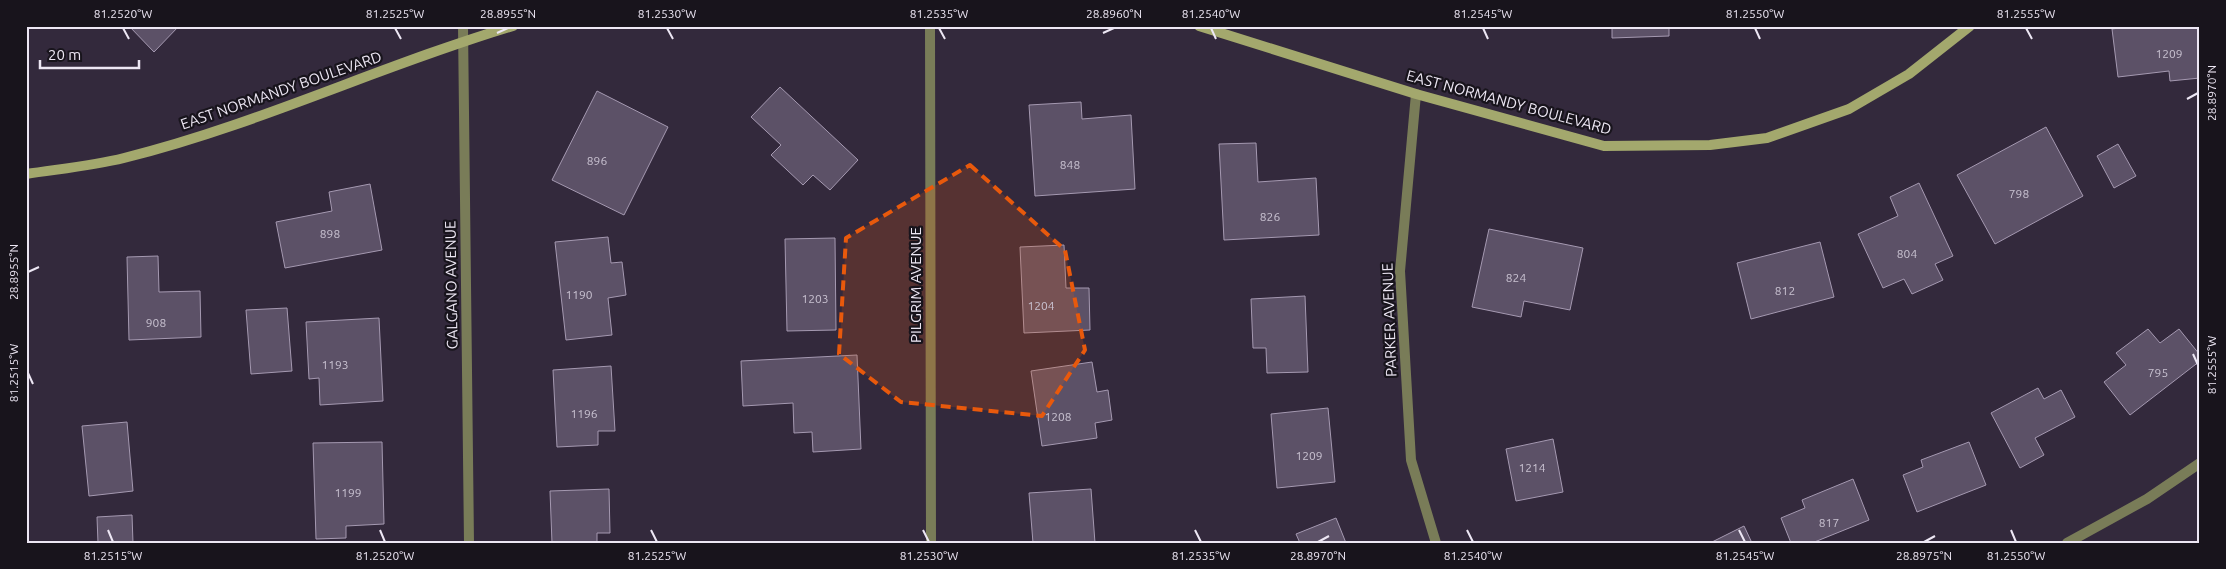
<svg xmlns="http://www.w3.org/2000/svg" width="2226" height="569" font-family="Ubuntu,sans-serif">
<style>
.building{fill:#5c5167;stroke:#a599b1}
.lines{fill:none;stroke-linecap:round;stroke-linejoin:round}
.street{stroke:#797c58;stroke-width:10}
.secondary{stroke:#a3a86d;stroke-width:10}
.marked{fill:#e8590c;fill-opacity:0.2;stroke:#e8590c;stroke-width:4;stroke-dasharray:10 6;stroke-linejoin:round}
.ticks{fill:none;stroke:#ede7f4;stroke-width:2}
.labels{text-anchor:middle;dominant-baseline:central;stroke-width:4.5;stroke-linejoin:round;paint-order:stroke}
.number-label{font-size:12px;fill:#c9c2d1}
.street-label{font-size:15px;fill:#ede7f4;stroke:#18141c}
.neatline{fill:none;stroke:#ede7f4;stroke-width:2}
.ticks-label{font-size:12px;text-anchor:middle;fill:#ede7f4}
</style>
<rect width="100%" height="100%" fill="#33293c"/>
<g class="building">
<path d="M129,26h50l-25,26z"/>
<path d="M1612,26h57v10l-57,2z"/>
<path d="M2133,26h67v52l-30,3 -1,-10 -51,6 -6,-48z"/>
<path d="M780,87l78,73 -28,30 -17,-15 -10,10 -32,-30 10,-10 -30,-28z"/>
<path d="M597,91l71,36 -44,88 -72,-35z"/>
<path d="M1081,102l1,17 49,-4 4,74 -100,7 -6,-91z"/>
<path d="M2046,127l37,69 -88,48 -38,-69z"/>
<path d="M1256,143l2,39 58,-4 3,57 -95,5 -5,-96z"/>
<path d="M2118,144l18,32 -22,12 -17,-32z"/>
<path d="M1919,183l34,73 -18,8 8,16 -31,14 -8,-15 -21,9 -25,-54 40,-18 -8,-19z"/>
<path d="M370,184l12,66 -97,18 -9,-46 56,-11 -3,-19z"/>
<path d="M1489,229l94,19 -13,62 -46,-9 -3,16 -49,-10z"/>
<path d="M608,237l3,26 11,-1 4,33 -18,3 4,37 -46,5 -11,-98z"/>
<path d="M835,238l1,92 -49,1 -2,-92z"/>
<path d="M1820,242l14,55 -83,22 -14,-56z"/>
<path d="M1064,245l2,43h23l1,42 -66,3 -4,-86z"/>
<path d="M158,256l1,36 41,-1 1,46 -72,3 -2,-83z"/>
<path d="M1305,296l3,76 -41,1 -1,-25h-13l-2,-49z"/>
<path d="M287,308l5,63 -41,3 -5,-64z"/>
<path d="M379,318l4,83 -63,4 -1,-27 -10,1 -3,-57z"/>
<path d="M2148,329l12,14 19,-14 21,26v6l-70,54 -26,-33 22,-17 -10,-12z"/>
<path d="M857,355l4,94 -48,3 -1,-20 -18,1 -1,-30 -50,3 -2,-45z"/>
<path d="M1092,362l5,30 11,-2 4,30 -17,3 2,15 -55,8 -11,-75z"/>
<path d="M611,366l4,65h-17v14l-41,2 -4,-77z"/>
<path d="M2038,388l6,11 17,-9 14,27 -40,21 9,17 -24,13 -29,-55z"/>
<path d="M1328,408l7,74 -58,6 -6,-74z"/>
<path d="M127,422l6,69 -44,5 -7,-70z"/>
<path d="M1553,439l10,53 -47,9 -10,-52z"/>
<path d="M382,442l2,82 -38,2v12l-30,1 -3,-96z"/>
<path d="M1969,442l17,43 -69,27 -14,-37 20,-8 -2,-7z"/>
<path d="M1853,479l16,41 -57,23h-21l-10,-25 24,-10 -3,-8z"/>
<path d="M609,489l1,44h-13v10h-45l-2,-52z"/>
<path d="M1091,489l4,54h-62l-4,-50z"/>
<path d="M132,515l1,28h-35l-1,-26z"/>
<path d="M1336,518l10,25h-46l-4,-9z"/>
<path d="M1744,526l8,17h-42z"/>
</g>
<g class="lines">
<g class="street">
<path d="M463,26l6,517"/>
<path d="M930,26l1,517"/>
<path d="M1416,94l-16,177 11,189 25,83"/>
<path d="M2067,543l80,-44 53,-36"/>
</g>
<g class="secondary">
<path d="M1199,26l217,68 188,52 106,-1 57,-7 82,-29 60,-35 61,-48"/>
<path d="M26,174c32,-5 66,-8 98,-16 133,-33 258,-93 389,-132"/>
</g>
</g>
<path class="marked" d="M970,165l95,85 20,100 -43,66 -141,-14 -62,-48 7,-116z"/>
<path class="ticks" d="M123,28l6,11M395,28l6,11M667,28l6,11M939,28l6,11M1211,28l5,11M1483,28l5,11M1755,28l5,11M2026,28l6,11M497,33l11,-5M1103,33l11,-5M2187,99l11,-6M28,272l11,-5M2193,354l5,11M28,373l5,11M108,530l5,12M380,530l5,12M651,530l6,12M923,530l6,12M1195,530l6,12M1467,530l6,12M1739,530l6,12M2011,530l5,12M1318,542l11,-6M1924,542l11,-6"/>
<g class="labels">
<g class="number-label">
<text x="2169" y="53">1209</text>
<text x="597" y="160">896</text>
<text x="1070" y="164">848</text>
<text x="2019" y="193">798</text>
<text x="1270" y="216">826</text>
<text x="330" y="233">898</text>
<text x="1907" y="253">804</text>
<text x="1516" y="277">824</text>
<text x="1785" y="290">812</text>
<text x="579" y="294">1190</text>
<text x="815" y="298">1203</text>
<text x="1041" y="305">1204</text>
<text x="156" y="322">908</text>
<text x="335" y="364">1193</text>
<text x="2158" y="372">795</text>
<text x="584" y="413">1196</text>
<text x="1058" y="416">1208</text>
<text x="1309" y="455">1209</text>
<text x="1532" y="467">1214</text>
<text x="348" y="492">1199</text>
<text x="1829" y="522">817</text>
</g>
<g class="street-label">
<text transform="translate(281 90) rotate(-19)">EAST NORMANDY BOULEVARD</text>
<text transform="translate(1509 102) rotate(15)">EAST NORMANDY BOULEVARD</text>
<text transform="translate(451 285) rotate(-91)">GALGANO AVENUE</text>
<text transform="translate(915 285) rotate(-90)">PILGRIM AVENUE</text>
<text transform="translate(1389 320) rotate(-92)">PARKER AVENUE</text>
</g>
</g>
<rect width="2226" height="569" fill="none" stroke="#18141c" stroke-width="55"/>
<path d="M40 60v8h99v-8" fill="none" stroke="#ede7f4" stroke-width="2.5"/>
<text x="48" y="60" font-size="15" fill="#ede7f4" stroke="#18141c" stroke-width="4" paint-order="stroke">20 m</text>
<rect x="28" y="28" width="2170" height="514" class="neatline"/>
<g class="ticks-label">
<text x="123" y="18">81.2520°W</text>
<text x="395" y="18">81.2525°W</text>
<text x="508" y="18">28.8955°N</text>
<text x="667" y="18">81.2530°W</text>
<text x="939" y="18">81.2535°W</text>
<text x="1114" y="18">28.8960°N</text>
<text x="1211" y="18">81.2540°W</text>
<text x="1483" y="18">81.2545°W</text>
<text x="1755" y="18">81.2550°W</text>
<text x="2026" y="18">81.2555°W</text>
<text transform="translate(2212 93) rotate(-90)" y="4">28.8970°N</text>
<text transform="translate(14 272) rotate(-90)" y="4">28.8955°N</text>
<text transform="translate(2212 365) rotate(-90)" y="4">81.2555°W</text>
<text transform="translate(14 373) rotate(-90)" y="4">81.2515°W</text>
<text x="113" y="560">81.2515°W</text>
<text x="385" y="560">81.2520°W</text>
<text x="657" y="560">81.2525°W</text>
<text x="929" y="560">81.2530°W</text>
<text x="1201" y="560">81.2535°W</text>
<text x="1318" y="560">28.8970°N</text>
<text x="1473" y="560">81.2540°W</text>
<text x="1745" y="560">81.2545°W</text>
<text x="1924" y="560">28.8975°N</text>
<text x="2016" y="560">81.2550°W</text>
</g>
</svg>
